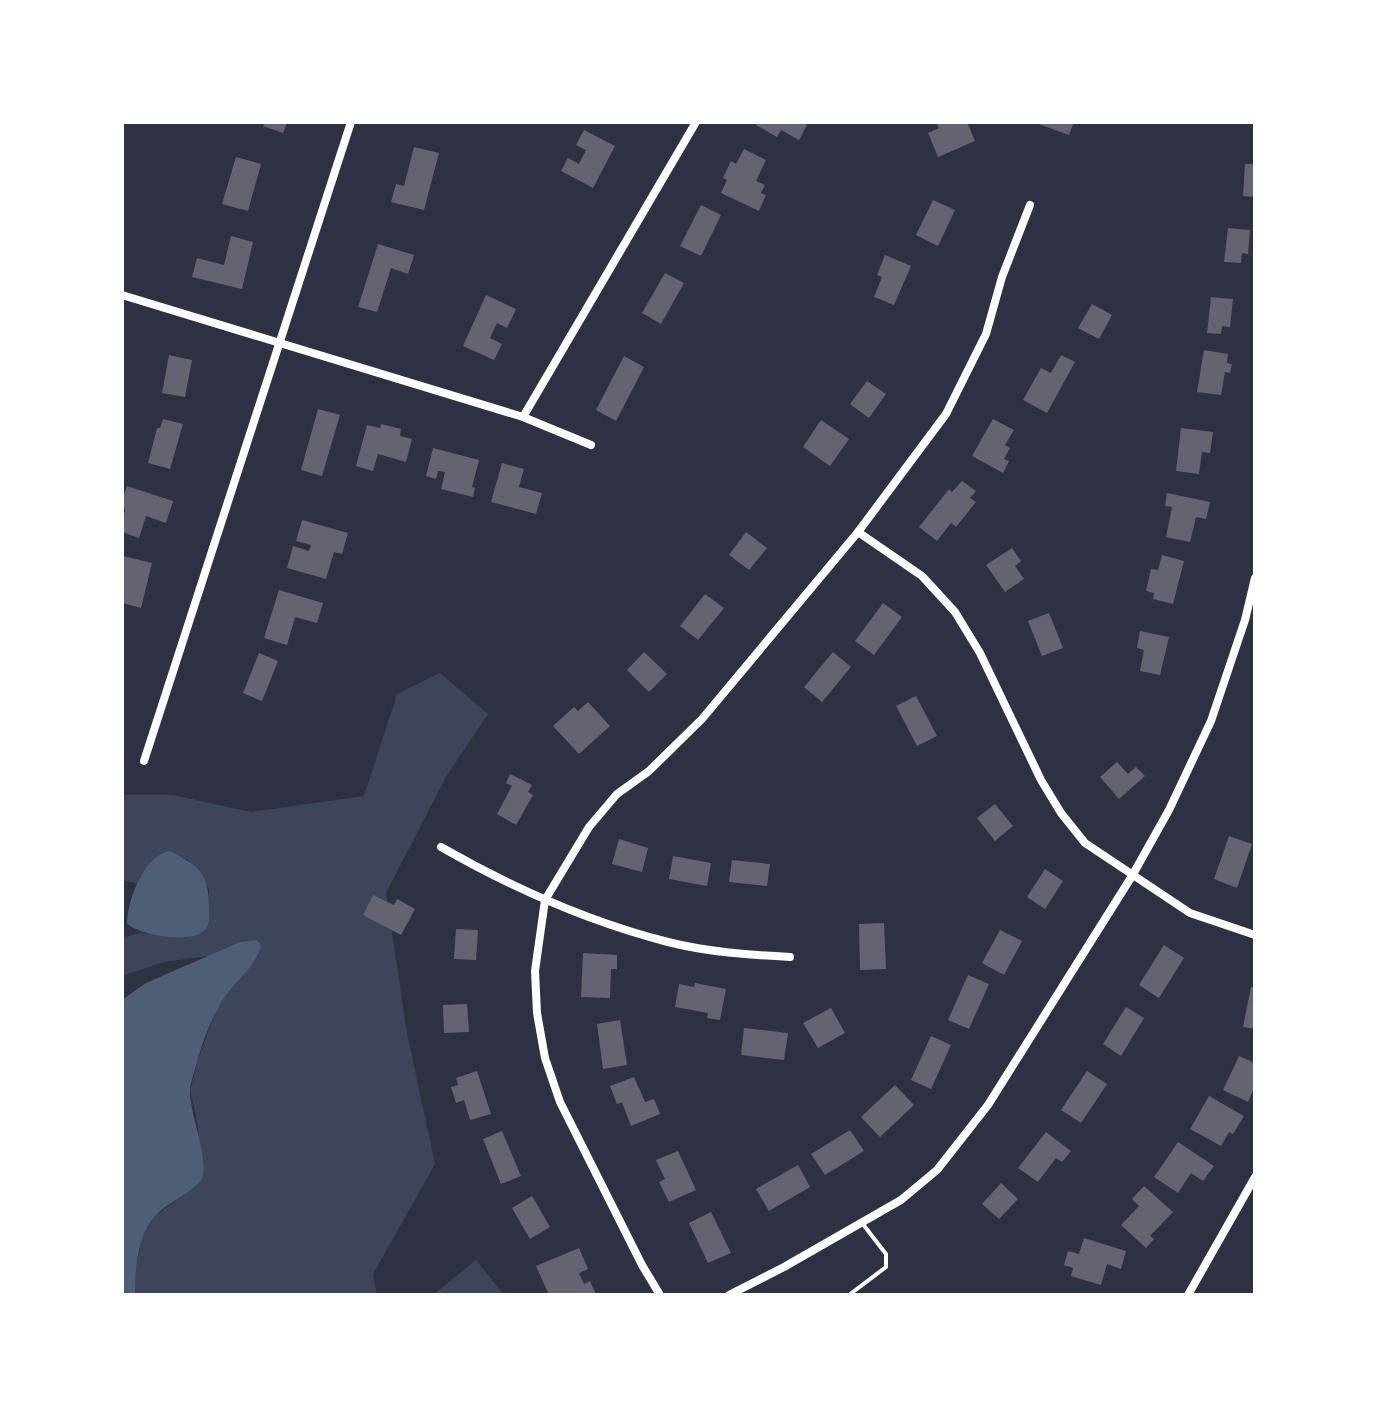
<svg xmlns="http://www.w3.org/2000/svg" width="1377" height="1417" font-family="'Fira Sans',sans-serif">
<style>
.green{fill:#3c4559}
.water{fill:#4f5d75}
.building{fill:#626471}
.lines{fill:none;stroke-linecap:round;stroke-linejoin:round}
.service{stroke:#fff;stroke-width:4}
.minor{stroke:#fff;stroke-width:8}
</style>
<rect width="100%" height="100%" fill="#2d3142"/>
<g class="green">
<path d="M440,673l48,41 -41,61 -61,118 21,140 28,131 -62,110 4,21h-242v-26l8,-33 12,-20 44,-32 4,-8 -6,-56 -7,-29 8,-32 18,-48 13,-21 29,-34 -1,-16 -17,2 -32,14 -44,6 -42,14v-38c6,-2 13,-4 19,-5 27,-1 44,12 68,-9v-35l-21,-29 -7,-3 -32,8 -11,19 -16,-4v-85h51l78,17 113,-16 33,-102z"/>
<path d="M476,1260l28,35h-71z"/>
</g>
<g class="water">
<path d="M170,851c28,15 39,21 39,56 0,8 2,18 -5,24 -15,13 -63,4 -77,-7 0,-23 17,-69 43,-73z"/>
<path d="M257,940l4,6c-5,19 -19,29 -31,44 -16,20 -26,47 -33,72 -2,9 -7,20 -7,29 0,24 17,61 13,85 -3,13 -36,27 -46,38 -20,21 -22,54 -22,81h-13v-295l24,-17 94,-41z"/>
</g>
<g class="building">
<path d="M264,122h23l-4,11 -20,-7z"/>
<path d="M758,122h43l6,3 -8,15 -18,-10 -4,7 -21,-12z"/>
<path d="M936,122h31l8,19 -37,16 -10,-24 11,-5z"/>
<path d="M1033,122h41l-5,13z"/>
<path d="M584,130l31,16 -22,42 -32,-17 7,-13 11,6 7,-14 -10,-5z"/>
<path d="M414,147l25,6 -15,57 -33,-8 5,-18 8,2z"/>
<path d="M744,149l22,11 -10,21 9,4 -4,8 5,2 -7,16 -38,-18 6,-13 -4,-2 8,-17 5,3z"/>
<path d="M236,157l25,7 -13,47 -26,-7z"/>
<path d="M1245,164h10v33l-12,-1z"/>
<path d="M933,200l22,10 -17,36 -22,-11z"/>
<path d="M701,205l20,10 -20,41 -21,-10z"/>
<path d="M1228,228l22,2 -2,24 -6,-1 -1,10 -17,-1z"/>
<path d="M231,236l22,6 -11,47 -50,-12 5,-19 27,7z"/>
<path d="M378,244l36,11 -6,19 -17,-6 -14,44 -19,-5z"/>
<path d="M885,255l26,11 -17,39 -20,-8 8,-20 -5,-2z"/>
<path d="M665,273l19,10 -23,41 -19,-11z"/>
<path d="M486,295l30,14 -9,19 -10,-5 -7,15 12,6 -8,16 -31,-14z"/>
<path d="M1211,297l22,2 -3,28 -8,-1 -1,8 -14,-1z"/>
<path d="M1092,304l20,11 -13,24 -21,-11z"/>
<path d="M1204,350l24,4 -1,9 5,1 -2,9 -5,-1 -4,23 -24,-3z"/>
<path d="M169,355l23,5 -7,37 -23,-4z"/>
<path d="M1061,355l14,7 -28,51 -24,-13 18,-32 10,5z"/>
<path d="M624,356l20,11 -28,54 -20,-11z"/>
<path d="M867,381l19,13 -17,24 -19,-14z"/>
<path d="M318,409l22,6 -18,61 -21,-6z"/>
<path d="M163,419l20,5 -13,45 -22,-6 9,-35h3z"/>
<path d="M993,419l21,11 -9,15 5,3 -6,11 5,2 -6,12 -31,-17z"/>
<path d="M821,420l28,19 -19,27 -27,-19z"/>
<path d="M381,424l20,5 -1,7 12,3 -6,23 -28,-8 -5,17 -17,-5 11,-41 13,3z"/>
<path d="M1181,428l32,4 -3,21 -8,-1 -3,22 -23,-3z"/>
<path d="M433,448l46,12 -7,27 3,1 -2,9 -32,-8 4,-17 -7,-1 -2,8 -10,-3z"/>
<path d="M502,463l22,6 -5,18 23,6 -6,21 -45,-12z"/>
<path d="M962,481l14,10 -6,7 6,4 -20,25 -5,-4 -14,18 -18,-14 30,-38 3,3z"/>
<path d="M127,486l46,15 -7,22 -20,-7 -7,22 -17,-6 3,-24 -3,-1v-7z"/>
<path d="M1167,493l43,9 -4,17 -10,-2 -6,25 -24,-5 6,-30 -7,-1z"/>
<path d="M302,520l46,13 -6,21 -8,-2 -8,27 -39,-11 6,-22 16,5 2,-6 -15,-4z"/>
<path d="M746,532l21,16 -18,22 -20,-15z"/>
<path d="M1012,548l9,13 -6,5 9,13 -19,13 -19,-27z"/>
<path d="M1162,555l22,6 -11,43 -20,-5 1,-6 -8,-2 5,-22 7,1z"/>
<path d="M123,556l29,7 -11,45 -19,-5z"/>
<path d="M279,590l44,13 -6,20 -22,-6 -8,28 -23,-7z"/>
<path d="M705,594l19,14 -26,32 -18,-14z"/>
<path d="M883,603l19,14 -28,38 -19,-14z"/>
<path d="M1049,613l14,35 -21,8 -14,-35z"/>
<path d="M1140,631l29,6 -9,38 -20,-4 4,-21 -7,-2z"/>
<path d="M644,652l23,22 -18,18 -22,-22z"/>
<path d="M833,652l18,15 -29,35 -18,-15z"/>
<path d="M259,653l19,8 -16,40 -19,-8z"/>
<path d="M916,696l21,40 -20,10 -21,-40z"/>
<path d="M588,702l22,24 -31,28 -26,-28 21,-19 4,4z"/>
<path d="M1117,762l11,12 8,-7 9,9 -26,23 -19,-22z"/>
<path d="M510,774l22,11 -4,7 5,3 -17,30 -19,-11 15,-28 -6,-3z"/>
<path d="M995,804l18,22 -18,15 -18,-23z"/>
<path d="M1229,836l23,8 -15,44 -23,-9z"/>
<path d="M619,839l29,9 -6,24 -30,-8z"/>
<path d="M673,856l38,7 -4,23 -38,-7z"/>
<path d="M732,860l38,4 -3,22 -38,-4z"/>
<path d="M1045,869l18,12 -18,28 -18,-12z"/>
<path d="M373,895l21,10 3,-6 18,10 -14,26 -38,-20z"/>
<path d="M884,923l2,46 -26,1 -1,-46z"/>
<path d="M456,929l22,1 -2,30 -22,-1z"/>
<path d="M1000,930l22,11 -18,34 -22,-12z"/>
<path d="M1164,945l20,13 -25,40 -20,-13z"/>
<path d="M583,953l34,2v14h-6l-1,29 -29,-1z"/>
<path d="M968,975l21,9 -20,45 -21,-9z"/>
<path d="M695,983l31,6 -6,31 -13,-2 1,-5 -33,-6 4,-23 15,3z"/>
<path d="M1251,987l4,1v41l-12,-2z"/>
<path d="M467,1004l2,28 -25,1 -1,-28z"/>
<path d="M1126,1007l18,11 -23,38 -18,-12z"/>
<path d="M831,1008l14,25 -27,15 -15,-25z"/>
<path d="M620,1020l7,45 -24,4 -6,-45z"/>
<path d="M744,1028l44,5 -4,27 -43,-5z"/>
<path d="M931,1036l20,9 -20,44 -20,-9z"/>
<path d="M1239,1056l16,7v23l-7,16 -25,-12z"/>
<path d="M477,1071l14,43 -21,6 -6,-20 -8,3 -5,-16 7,-2 -2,-7z"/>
<path d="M1087,1071l20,13 -26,39 -20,-13z"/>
<path d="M634,1077l11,25 9,-3 6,15 -29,12 -9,-24 -5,2 -7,-18z"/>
<path d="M895,1085l19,20 -34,32 -19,-20z"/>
<path d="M1209,1096l35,20 -11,18 -4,-2 -8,14 -31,-17z"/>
<path d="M850,1130l14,21 -39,24 -14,-21z"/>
<path d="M502,1131l19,45 -20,8 -18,-45z"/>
<path d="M1046,1132l25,19 -9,11 -6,-4 -18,24 -20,-14z"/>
<path d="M1178,1142l36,24 -11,15 -12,-8 -13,20 -24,-16z"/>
<path d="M678,1151l18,39 -27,12 -10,-20 6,-3 -9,-19z"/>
<path d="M798,1165l12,22 -41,24 -13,-22z"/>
<path d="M1001,1183l17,16 -19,20 -17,-15z"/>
<path d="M1144,1186l29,26 -23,24 4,3 -8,9 -25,-23 18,-19 -7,-7z"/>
<path d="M532,1196l18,31 -20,12 -18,-31z"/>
<path d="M711,1212l20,41 -23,10 -19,-40z"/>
<path d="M1084,1238l42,13 -5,18 -14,-5 -6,21 -30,-9 2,-8 -9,-3 4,-14 11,3z"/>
<path d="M579,1248l9,21 -9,4 5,11 6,-3 6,13 -47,1 -13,-29z"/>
</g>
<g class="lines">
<path class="service" d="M849,1295l37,-28v-13l-24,-31"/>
<g class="minor">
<path d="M122,295l401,122 68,28"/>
<path d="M523,417l173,-295"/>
<path d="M858,532l64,44 33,36 25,41 61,127 20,33 24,30 105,70 65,22"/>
<path d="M144,761l207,-639"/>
<path d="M441,847c70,40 148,75 227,95 39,10 82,13 122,15"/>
<path d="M660,1295l-18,-30 -82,-163 -15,-44 -8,-45 -2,-42 10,-71 44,-73 28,-33 32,-23 53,-52 156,-187 88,-118 40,-80 16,-57 28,-72"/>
<path d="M729,1295l55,-28 117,-67 36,-30 51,-65 144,-229 37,-66 42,-89 34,-101 10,-42"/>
<path d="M1188,1295l67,-118"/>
</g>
</g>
<rect width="1377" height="1417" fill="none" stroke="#ffffff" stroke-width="248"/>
</svg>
